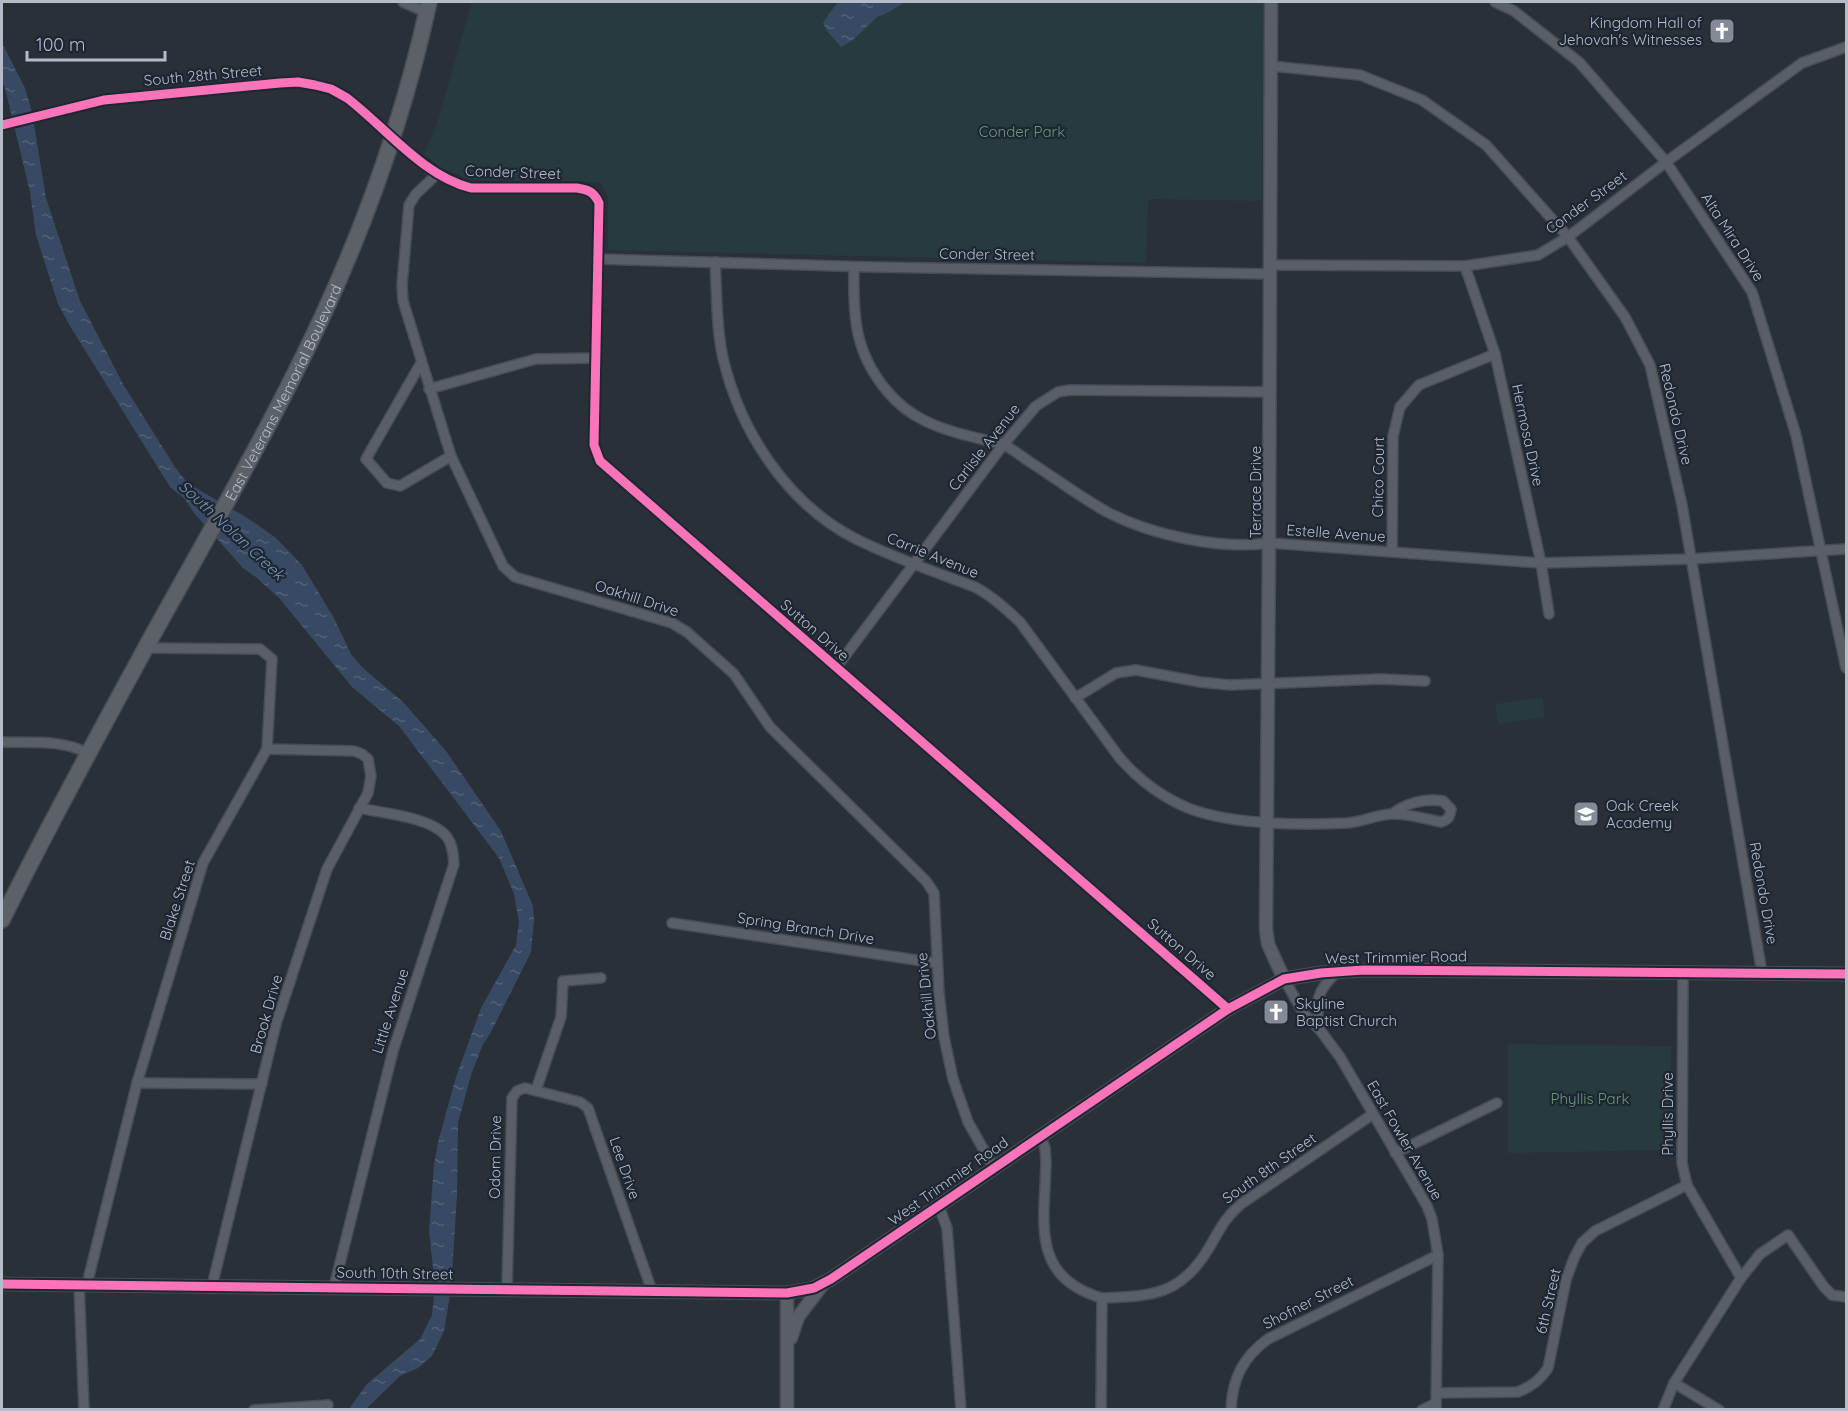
<svg xmlns="http://www.w3.org/2000/svg" width="1848" height="1411" font-family="Quicksand,sans-serif">
<style>
.green{fill:#273a3e}
.water{fill:url(#water-ripples)}
.lines{fill:none;stroke-linecap:round;stroke-linejoin:round}
.minor-casing{stroke:#484c53;stroke-width:12}
.tertiary-casing{stroke:#484c53;stroke-width:15}
.primary-casing{stroke:#484c55;stroke-width:18}
.minor{stroke:#5a5e66;stroke-width:9}
.tertiary{stroke:#5a5e66;stroke-width:12}
.primary{stroke:#5c6168;stroke-width:15}
.cycleway-casing{stroke:#1d2633;stroke-width:13}
.cycleway{stroke:#fb73b8;stroke-width:9}
.labels{text-anchor:middle;dominant-baseline:central;stroke-width:4.5;stroke-linejoin:round;paint-order:stroke}
.poi-label{font-size:15px;fill:#b4bcc9;stroke:#1d2633;text-anchor:start}
.street-label{font-size:15px;fill:#b4bcc9;stroke:#1d2633}
.park-label{font-size:15px;fill:#6b9a76;stroke:#1d2633}
.water-label{font-size:16px;font-style:italic;fill:#7c92b1;stroke:#1d2633}
</style>
<defs>
<pattern id="water-ripples" width="26" height="14" patternUnits="userSpaceOnUse" patternTransform="scale(1.5)"><rect width="26" height="14" fill="#384963"/><path d="M2 4q2-2 4 0t4 0M15 11q2-2 4 0t4 0" fill="none" stroke="#526178"/></pattern>
</defs>
<rect width="100%" height="100%" fill="#2a3038"/>
<g class="green">
<path d="M472,2h792l-2,199 -114,-2 -2,64 -538,-13v-54l-8,-13 -25,-2 -105,-1 -30,-13 -16,-13 12,-28z"/>
<path d="M1542,697l3,20 -47,7 -3,-20z"/>
<path d="M1508,1044l163,2v104l-163,3z"/>
</g>
<g class="water">
<path d="M839,2h66l-16,10 -12,5 -24,23 -12,7 -14,-16 -4,-8c5,-7 9,-15 16,-21z"/>
<path d="M2,43l23,45 7,24 14,86 34,103 43,83 52,83 10,13 14,10 47,27 30,21 26,27 32,53 17,36 11,13 42,36 42,48 55,80 32,75 1,15 -3,31 -41,82 -7,10 -12,31 -13,48 -1,72 -6,94 -7,42 -12,25 -14,12 -18,8 -34,33h-17l18,-25 53,-45 12,-24 3,-28 -6,-56 5,-66 4,-23 18,-65 25,-69 35,-63 3,-23 -5,-28 -15,-36 -100,-132 -47,-39 -72,-88 -23,-21 -14,-10 -49,-55 -9,-14 -15,-12 -100,-161 -12,-22 -22,-69 -6,-43 -25,-104 -3,-6z"/>
</g>
<g class="lines">
<g class="minor-casing">
<g id="minor">
<path d="M403,2l24,11"/>
<path d="M1495,2l19,9 65,51 87,100 86,130 44,143 50,233"/>
<path d="M1271,66l89,9 62,25 64,45 82,92 57,80 25,48 32,140 80,468"/>
<path d="M2,125l102,-25 176,-17 18,-1 17,3 16,4 16,9c38,29 76,78 124,90h106c12,2 17,4 22,15l-5,242 6,16 628,548"/>
<path d="M437,174l-21,20 -7,11 -7,80 1,16 48,155 52,110 12,11 157,46 15,9 47,42 36,53 156,154 8,12 5,100 5,44 9,42 15,43 26,46"/>
<path d="M597,259l274,8 399,7"/>
<path d="M715,262c2,31 1,65 8,96 17,73 64,146 133,181 38,19 79,33 119,48 17,9 31,22 45,35l99,135c18,21 43,40 69,51 43,17 113,17 159,15 15,-1 29,-8 44,-9 16,-1 35,5 50,8 7,-2 9,-5 10,-13l-8,-8c-18,-3 -37,2 -51,13"/>
<path d="M1270,265l195,1 73,-11 30,-18 98,-75 136,-99 44,-16"/>
<path d="M1465,266l30,88 46,209 8,51"/>
<path d="M854,267c-1,48 0,85 33,124 22,27 52,38 86,46 10,3 21,4 31,8 9,4 18,12 26,17 25,16 50,35 77,50 44,23 113,38 162,31l272,20 149,-4 156,-10"/>
<path d="M421,363l-55,96 21,24 13,3 51,-30"/>
<path d="M429,389l107,-30 59,-1"/>
<path d="M1392,552l1,-116 7,-29 19,-22 76,-31"/>
<path d="M836,668l167,-223 33,-39 22,-14 12,-2 200,2"/>
<path d="M1075,698l41,-25 20,-3 64,12 30,3 150,-6 45,2"/>
<path d="M2,742c29,1 61,-3 87,12"/>
<path d="M672,923l264,40"/>
<path d="M1683,972l-1,191 5,22 54,93"/>
<path d="M1284,979l20,35 16,16 20,27 87,149 5,13 6,36 -2,155"/>
<path d="M1320,1030c-5,-29 -4,-39 18,-59"/>
<path d="M137,1083l125,1"/>
<path d="M536,1090l25,-73 2,-36 38,-3"/>
<path d="M1040,1135l5,13 1,13c-1,60 -17,116 56,137l-1,112"/>
<path d="M1395,1153l102,-50"/>
<path d="M939,1206l8,22 14,182"/>
<path d="M79,1284l5,126"/>
<path d="M87,1284l50,-201 66,-220 64,-114 5,-90 -12,-10 -114,-1"/>
<path d="M212,1286l64,-262 51,-155 41,-76 3,-17 -3,-17 -6,-5 -8,-3 -87,-2"/>
<path d="M334,1287l59,-236 61,-187c-1,-9 -1,-19 -7,-27 -15,-20 -65,-24 -88,-29"/>
<path d="M507,1289l5,-191 5,-7 8,-3 55,14 8,6 64,183"/>
<path d="M1102,1298c51,-2 79,-3 107,-50 11,-19 15,-29 32,-44l132,-90"/>
<path d="M1674,1383l45,27"/>
<path d="M1436,1393l82,-1c14,-6 22,-12 30,-24l18,-88 8,-22 8,-15 13,-12 92,-46"/>
<path d="M254,1410l74,-5"/>
<path d="M1231,1410c1,-31 12,-53 37,-71l170,-84"/>
<path d="M1422,1410l14,-7"/>
<path d="M1663,1410l11,-27 67,-105 19,-24 28,-19 36,52 8,8 14,2"/>
</g>
</g>
<g class="tertiary-casing">
<g id="tertiary">
<path d="M1271,2l-2,541 -3,386 2,15 16,35"/>
<path d="M2,1284l785,9 27,-5 17,-9 397,-270 56,-30 37,-6 42,-3 483,4"/>
<path d="M791,1338l7,-21 25,-33"/>
<path d="M787,1410v-117"/>
</g>
</g>
<g class="primary-casing">
<g id="primary">
<path id="s1" d="M2,920c45,-92 94,-181 143,-271 50,-91 103,-181 149,-274 60,-118 107,-244 135,-373"/>
</g>
</g>
<use href="#minor" class="minor"/>
<use href="#tertiary" class="tertiary"/>
<use href="#primary" class="primary"/>
<g class="cycleway-casing">
<g id="cycleway">
<path d="M2,125l102,-25 176,-17 18,-1 17,3 16,4 16,9c38,29 76,78 124,90h106c12,2 17,4 22,15l-5,242 6,16 628,548"/>
<path d="M2,1284l785,9 27,-5 17,-9 397,-270 56,-30 37,-6 42,-3 483,4"/>
</g>
</g>
<use href="#cycleway" class="cycleway"/>
</g>
<defs>
<g id="church-square" transform="scale(1.35)"><rect x="-9" y="-9" width="18" height="18" rx="4" fill="#848b96" stroke="#1d2633"/><path d="M-1.2-6h2.4v3.5h3.3v2.4h-3.3V6h-2.4V-.1h-3.3v-2.4h3.3Z" fill="#fff"/></g>
<g id="school-square" transform="scale(1.35)"><rect x="-9" y="-9" width="18" height="18" rx="4" fill="#848b96" stroke="#1d2633"/><path d="M0-5L7-2L0 1L-7-2ZM-4 1L0 2.5L4 1V4Q0 6-4 4Z" fill="#fff"/></g>
</defs>
<g fill-rule="evenodd">
<use href="#church-square" x="1722" y="31"/>
<use href="#school-square" x="1586" y="814"/>
<use href="#church-square" x="1276" y="1012"/>
</g>
<g class="labels">
<g class="poi-label">
<text x="1702" y="22" text-anchor="end">Kingdom Hall of<tspan x="1702" dy="17">Jehovah's Witnesses</tspan></text>
<text x="1606" y="805">Oak Creek<tspan x="1606" dy="17">Academy</tspan></text>
<text x="1296" y="1003">Skyline<tspan x="1296" dy="17">Baptist Church</tspan></text>
</g>
<g class="street-label">
<text transform="translate(203 75) rotate(-5)">South 28th Street</text>
<text transform="translate(513 172) rotate(2)">Conder Street</text>
<text transform="translate(1586 202) rotate(-36)">Conder Street</text>
<text transform="translate(1733 237) rotate(57)">Alta Mira Drive</text>
<text transform="translate(987 254) rotate(1)">Conder Street</text>
<text stroke="none"><textPath href="#s1" startOffset="598">East Veterans Memorial Boulevard</textPath></text>
<text transform="translate(1676 414) rotate(77)">Redondo Drive</text>
<text transform="translate(1528 435) rotate(78)">Hermosa Drive</text>
<text transform="translate(984 447) rotate(-52)">Carlisle Avenue</text>
<text transform="translate(1378 477) rotate(-89)">Chico Court</text>
<text transform="translate(1255 492) rotate(-90)">Terrace Drive</text>
<text transform="translate(1336 533) rotate(4)">Estelle Avenue</text>
<text transform="translate(933 555) rotate(22)">Carrie Avenue</text>
<text transform="translate(637 598) rotate(18)">Oakhill Drive</text>
<text transform="translate(815 630) rotate(41)">Sutton Drive</text>
<text transform="translate(1764 893) rotate(80)">Redondo Drive</text>
<text transform="translate(177 900) rotate(-72)">Blake Street</text>
<text transform="translate(806 928) rotate(9)">Spring Branch Drive</text>
<text transform="translate(1182 949) rotate(41)">Sutton Drive</text>
<text transform="translate(1396 957) rotate(-1)">West Trimmier Road</text>
<text transform="translate(926 996) rotate(-96)">Oakhill Drive</text>
<text transform="translate(390 1011) rotate(-72)">Little Avenue</text>
<text transform="translate(266 1014) rotate(-74)">Brook Drive</text>
<text transform="translate(1667 1114) rotate(-90)">Phyllis Drive</text>
<text transform="translate(1405 1140) rotate(60)">East Fowler Avenue</text>
<text transform="translate(495 1157) rotate(-89)">Odom Drive</text>
<text transform="translate(625 1168) rotate(71)">Lee Drive</text>
<text transform="translate(1269 1168) rotate(-35)">South 8th Street</text>
<text transform="translate(948 1181) rotate(-35)">West Trimmier Road</text>
<text transform="translate(395 1273) rotate(1)">South 10th Street</text>
<text transform="translate(1548 1301) rotate(-77)">6th Street</text>
<text transform="translate(1308 1302) rotate(-27)">Shofner Street</text>
</g>
<g class="park-label">
<text x="1022" y="131">Conder Park</text>
<text x="1590" y="1098">Phyllis Park</text>
</g>
<g class="water-label">
<text transform="translate(232 530) rotate(43)">South Nolan Creek</text>
</g>
</g>
<rect width="1848" height="1411" fill="none" stroke="#b4bcc9" stroke-width="6"/>
<path d="M27 51v9h138v-9" fill="none" stroke="#b4bcc9" stroke-width="3"/>
<text x="36" y="51" font-size="18" fill="#b4bcc9" stroke="#1d2633" stroke-width="4.5" paint-order="stroke">100 m</text>
</svg>
